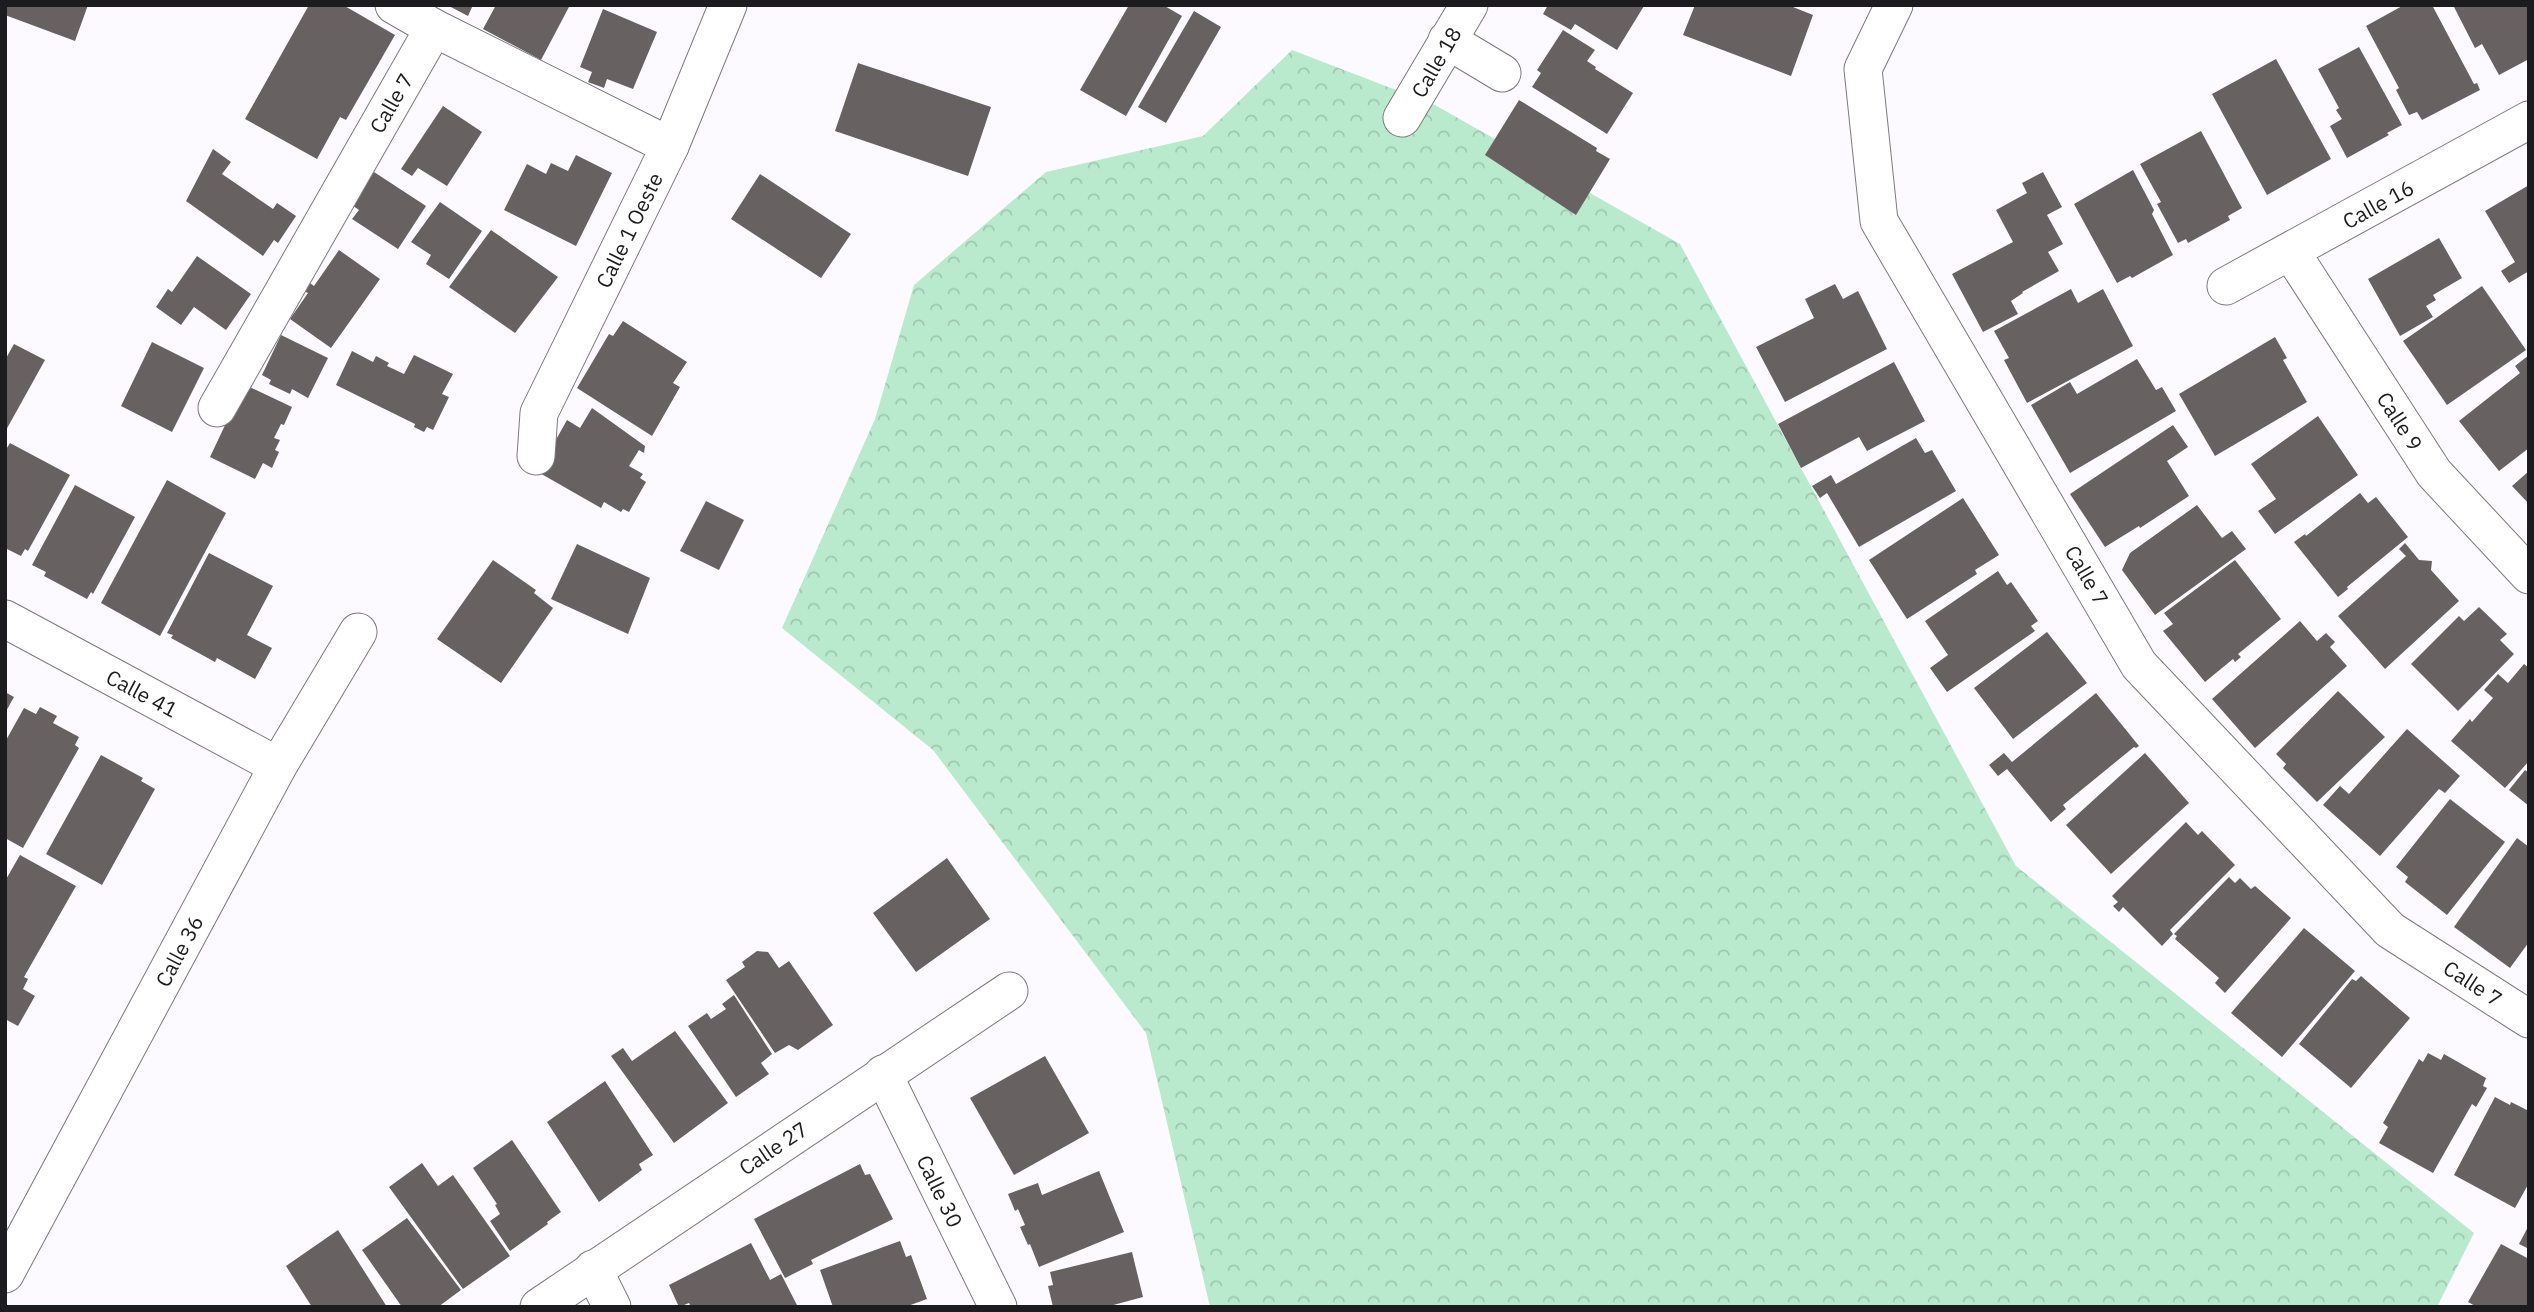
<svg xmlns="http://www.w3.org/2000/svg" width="2534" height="1312" font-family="'IBM Plex Sans',sans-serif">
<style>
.forest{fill:url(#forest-crowns)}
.building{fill:#676161}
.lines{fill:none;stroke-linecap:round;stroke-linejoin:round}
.street-casing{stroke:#7c7a7e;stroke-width:39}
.street{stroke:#fff;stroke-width:37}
.labels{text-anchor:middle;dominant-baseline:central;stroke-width:7;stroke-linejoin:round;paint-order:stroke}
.street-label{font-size:21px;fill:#1c1b1d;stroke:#fff}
</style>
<defs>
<pattern id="forest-crowns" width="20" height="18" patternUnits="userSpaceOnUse" patternTransform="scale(1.75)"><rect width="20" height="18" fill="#b9eacd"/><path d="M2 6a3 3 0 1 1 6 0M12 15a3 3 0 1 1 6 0" fill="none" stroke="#9ec8b0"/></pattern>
</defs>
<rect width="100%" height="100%" fill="#fcfaff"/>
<path class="forest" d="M1292,50l143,55 245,139 336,622 458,367 -37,74h-1227l-64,-274 -213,-283 -151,-122 93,-209 39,-134 132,-113 157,-36z"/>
<g class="building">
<path d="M5,5h83l-13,36 -70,-26z"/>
<path d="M309,5h34l52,30 -49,85 -6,-3 -23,42 -72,-40z"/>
<path d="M447,5h26l-5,11z"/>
<path d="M496,5h74l-29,55 -58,-31z"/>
<path d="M1129,5h34l19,11 -56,100 -46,-26z"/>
<path d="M1548,5h95l1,1 -27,44 -42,-26 -4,6 -28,-16z"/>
<path d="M1695,5h93l25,10 -22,61 -108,-41z"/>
<path d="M2404,5h28l42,79 3,-1 3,7 -58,30 -5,-8 -8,3 -13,-25 3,-2 -33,-62z"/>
<path d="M2453,5h76v54l-30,16 -17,-31 -7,4z"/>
<path d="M603,9l54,23 -24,57 -26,-10 -3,9 -16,-6 4,-10 -12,-5z"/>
<path d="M1194,11l27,16 -55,96 -28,-16z"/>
<path d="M1563,30l32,20 -8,11 9,6 -1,2 38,24 -26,41 -75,-47 9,-14 -4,-3z"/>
<path d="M2359,47l43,78 -15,8 2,2 -42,23 -17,-32 12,-7 -6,-9 3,-2 -21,-39z"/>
<path d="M2276,59l55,100 -64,36 -55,-101z"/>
<path d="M858,63l133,44 -23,69 -133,-45z"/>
<path d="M1519,100l78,48 -1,3 14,8 -34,56 -91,-60z"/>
<path d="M443,106l39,26 -35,54 -29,-18 -6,8 -11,-7z"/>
<path d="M2201,131l41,77 -14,8 2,4 -42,23 -2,-4 -8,4 -21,-39 4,-2 -21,-38z"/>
<path d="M213,149l18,13 -9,12 51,35 4,-6 19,13 -18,27 -4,-3 -11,16 -77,-55z"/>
<path d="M576,155l36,18 -36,73 -72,-36 23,-46 19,10 5,-11 17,8z"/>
<path d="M2133,170l21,40 -2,4 21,41 -41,23 -2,-2 -13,7 -43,-79z"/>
<path d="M374,172l52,34 -28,43 -46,-30 7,-9 -7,-5z"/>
<path d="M2043,172l19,35 -15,8 16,29 -15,8 11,19 -37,21 1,1 -12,8 7,13 -35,18 -31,-58 61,-32 -17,-32 31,-17 -5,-10z"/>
<path d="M760,174l91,60 -30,44 -90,-59z"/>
<path d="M2529,185v86l-20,12 -8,-12 14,-9 -30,-51z"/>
<path d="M440,202l42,29 -33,48 -23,-15 5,-9 -20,-13z"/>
<path d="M491,230l67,47 -43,56 -66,-46z"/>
<path d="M2439,238l23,40 -29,17 3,5 -10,6 7,11 -33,19 -32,-57z"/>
<path d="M339,250l41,29 -49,69 -41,-29 18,-26 -4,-2 6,-8 4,3z"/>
<path d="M197,256l54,38 -25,36 -32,-23 -13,18 -25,-18 12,-18 4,3z"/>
<path d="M1835,284l8,15 15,-8 29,58 -102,53 -29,-55 58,-29 -9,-19z"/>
<path d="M2482,286l44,64 -79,55 -44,-64z"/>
<path d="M2071,289l7,14 25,-14 30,57 -106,57 -23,-43 5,-2 -15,-27z"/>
<path d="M623,321l64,41 -14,21 7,4 -28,49 -75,-48 32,-54 4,2z"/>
<path d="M281,335l47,23 -20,40 -16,-9 -2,5 -21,-10 2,-4 -9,-5z"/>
<path d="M2275,337l12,21 -4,2 24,42 -92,54 -36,-62z"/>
<path d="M152,342l52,26 -32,64 -51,-26z"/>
<path d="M14,344l31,16 -40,72v-72z"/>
<path d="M352,351l21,11 3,-6 13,7 -2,3 17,8 10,-19 39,19 -11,20 7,3 -16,33 -6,-3 -3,5 -10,-5 1,-3 -79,-39z"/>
<path d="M2529,355v93l-30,23 -40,-50 61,-48 -5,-7z"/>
<path d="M2137,359l19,31 6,-3 14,24 -106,62 -39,-68 39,-23 7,12z"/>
<path d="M1894,362l31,59 -58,30 -8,-14 -58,31 -23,-44z"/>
<path d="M241,383l51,24 -8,18 -3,-1 -7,14 6,2 -5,10 4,2 -7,16 -9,-5 -8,16 -45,-22 26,-55z"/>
<path d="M592,408l53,38 -1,7 -5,-3 -10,16 14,8 -3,4 6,4 -17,30 -6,-3 -2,3 -17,-10 -3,6 -63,-36 29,-52 13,8z"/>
<path d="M2318,416l40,59 -83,59 -17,-23 18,-12 -25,-35z"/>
<path d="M2173,425l15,22 -21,14 22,35 -49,32 -1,-2 -34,21 -35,-53z"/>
<path d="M1916,438l9,15 7,-3 24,41 -97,56 -32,-54 -7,5 -8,-12 19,-11 5,9z"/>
<path d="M10,443l60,32 -42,76 -3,-2 -4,7 -16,-8v-97z"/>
<path d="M2529,471v33l-17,-18z"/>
<path d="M167,480l59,33 -66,123 -59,-33z"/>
<path d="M75,485l60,32 -42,77 -2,-2 -4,7 -43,-23 2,-4 -14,-7z"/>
<path d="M2360,493l8,10 8,-6 32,40 -61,50 1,2 -10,8 -44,-55 11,-8 1,2z"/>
<path d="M1963,498l36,57 -24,15 2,4 -70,45 -38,-59z"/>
<path d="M706,501l38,19 -25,50 -39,-19z"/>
<path d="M2197,505l25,33 10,-7 14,18 -91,66 -33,-45 8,-17z"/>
<path d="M2405,543l14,17 13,1 -1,9 28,31 -74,68 -47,-53 68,-60 -7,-7z"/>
<path d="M577,544l73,34 -22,56 -77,-35z"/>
<path d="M209,553l64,33 -26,49 25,13 -17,31 -38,-21 -2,4 -44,-24 2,-3 -6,-2z"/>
<path d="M493,560l43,30 -2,3 19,15 -52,75 -64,-44z"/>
<path d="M2235,560l46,59 -43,35 3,3 -6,5 -2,-3 -28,23 -42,-51 10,-7 -9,-11z"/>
<path d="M1998,571l9,14 4,-3 27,39 -7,5 4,5 -88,61 -17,-24 18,-13 -23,-34z"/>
<path d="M2479,607l28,27 -7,6 14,14 -56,57 -47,-47 48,-48 5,5z"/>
<path d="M2300,621l17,20 9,-8 9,9 -5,5 17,19 -92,82 -43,-49z"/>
<path d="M2047,632l40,51 -74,56 -39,-51z"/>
<path d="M2524,664l5,4v93l-24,27 -54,-47 19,-22 2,3 21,-24 -9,-8 14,-16 10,9z"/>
<path d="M2338,691l47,46 -68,65 -34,-34 3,-4 -10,-10z"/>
<path d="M5,692l9,5 -9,16z"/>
<path d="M2096,693l43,53 -3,2 -2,-1 -71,58 3,4 -15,13 -44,-53 -9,7 -9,-11 15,-12 8,9z"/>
<path d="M40,707l17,9 -4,7 26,14 -4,8 4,3 -56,100 -18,-10v-96l19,-34 12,6z"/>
<path d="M2407,729l53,47 -15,17 -6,-4 -59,67 -57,-51 17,-19 9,8z"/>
<path d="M2145,753l44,50 -78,71 -45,-49z"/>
<path d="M101,755l42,23 -2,3 14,8 -53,96 -56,-31z"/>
<path d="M2525,770l4,3v33l-20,-16z"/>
<path d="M2450,799l55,43 -58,73 -42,-33 3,-5 -12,-10z"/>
<path d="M2186,822l12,13 4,-4 33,34 -65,65 3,4 -11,12 -39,-39 -4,5 -6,-6 5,-4 -6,-6z"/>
<path d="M2517,838l12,9v95l-19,26 -56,-41z"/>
<path d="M20,855l56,31 -52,91 4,2 -5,10 12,7 -17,30 -13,-7v-138z"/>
<path d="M947,858l43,61 -74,53 -43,-59z"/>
<path d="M2229,877l6,6 5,-5 11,11 4,-3 36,32 -66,75 -10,-10 4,-5 -44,-39 2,-3 -3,-2z"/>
<path d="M2304,928l51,43 -73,86 -51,-44z"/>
<path d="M757,951l11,1 11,16 10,-7 44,64 -35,25 -9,-5 -14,8 -49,-73 19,-13 -3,-5z"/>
<path d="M2361,976l49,42 -59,70 -52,-44 53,-65 4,2z"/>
<path d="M734,995l38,59 -11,9 8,11 -33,23 -48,-71 19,-13 4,6 15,-10 -4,-5z"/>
<path d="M675,1031l53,72 -54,40 -63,-87 12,-8 9,13z"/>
<path d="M2428,1053l13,7 3,-6 42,24 -3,8 4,2 -11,19 -4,-3 -39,69 -54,-30 9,-16 -5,-4 36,-64 4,3z"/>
<path d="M1045,1056l44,77 -75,42 -44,-77z"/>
<path d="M605,1081l48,74 -14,9 3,6 -43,32 -52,-80z"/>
<path d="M2495,1097l15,8 1,-3 18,9v72l-14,25 -61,-33z"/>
<path d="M512,1140l49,72 -14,10 1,2 -38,27 -20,-30 10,-7 -5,-9 2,-1 -24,-36z"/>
<path d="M422,1163l16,23 15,-11 57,81 -47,33 -74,-102z"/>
<path d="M860,1164l5,11 5,-1 23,45 -82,41 2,4 -28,14 -31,-59z"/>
<path d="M1099,1171l25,61 -85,35 -9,-23 -2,1 -8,-18 5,-2 -7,-16 -3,2 -7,-17 30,-11 4,12z"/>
<path d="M407,1218l54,72 -23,17h-36l-40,-57z"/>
<path d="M2529,1225v24l-10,-5z"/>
<path d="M338,1230l49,77h-75l-26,-41z"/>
<path d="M900,1241l6,16 5,-2 16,44 -22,8h-72l-13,-37z"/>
<path d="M751,1243l19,37 11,-6 17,33h-107l-2,-4 -10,4 -10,-22z"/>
<path d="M2501,1244l28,15v48h-52l-9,-5z"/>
<path d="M1132,1252l11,45 -37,10h-53l-5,-21 5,-1 -3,-13z"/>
</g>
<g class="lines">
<g class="street-casing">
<g id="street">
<path d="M394,5l40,23 236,118"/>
<path d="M1894,5l-31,64 16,152 260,444 251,265 139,89"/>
<path d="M1447,40l55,33"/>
<path d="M1402,118l67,-113"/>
<path d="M2291,252l143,221 95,102"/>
<path d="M2226,286l303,-166"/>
<path d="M217,408l217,-380"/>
<path d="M536,456l3,-43 131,-267 58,-141"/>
<path d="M5,619l273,147"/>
<path d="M883,1074l115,233"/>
<path d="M593,1269l19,38"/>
<path d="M5,1274l273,-508 80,-134"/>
<path d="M539,1307l470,-316"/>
</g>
</g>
<use href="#street" class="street"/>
</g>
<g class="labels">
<g class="street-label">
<text transform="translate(1436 62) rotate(-60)">Calle 18</text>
<text transform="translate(391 103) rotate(-60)">Calle 7</text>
<text transform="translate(2378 204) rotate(-29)">Calle 16</text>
<text transform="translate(629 230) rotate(-64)">Calle 1 Oeste</text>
<text transform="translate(2400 421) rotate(57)">Calle 9</text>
<text transform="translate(2087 575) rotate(60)">Calle 7</text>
<text transform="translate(142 693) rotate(28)">Calle 41</text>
<text transform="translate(179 951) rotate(-62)">Calle 36</text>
<text transform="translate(2473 983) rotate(33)">Calle 7</text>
<text transform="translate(773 1148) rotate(-34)">Calle 27</text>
<text transform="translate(940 1191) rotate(64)">Calle 30</text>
</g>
</g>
<rect width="2534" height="1312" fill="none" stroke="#1c1b1d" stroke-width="14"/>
</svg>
